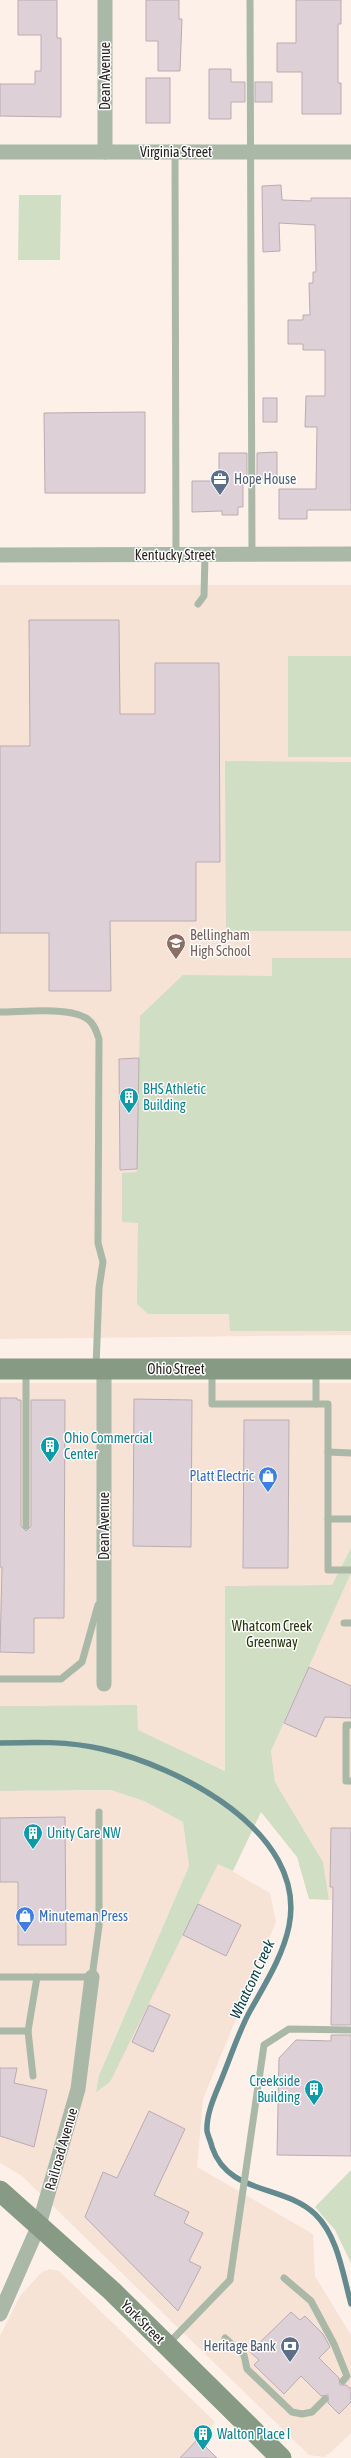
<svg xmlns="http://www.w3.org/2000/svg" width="351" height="2458" font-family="'Asap Condensed',sans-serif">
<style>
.built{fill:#f7e2d6}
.green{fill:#d0dec3}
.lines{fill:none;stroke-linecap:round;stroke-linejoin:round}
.stream{stroke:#628a8f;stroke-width:5.5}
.building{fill:#ded0d7;stroke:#b9acb2}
.lane{stroke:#aab8a8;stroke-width:7}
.street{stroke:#aab8a8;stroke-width:15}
.secondary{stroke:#879b84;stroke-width:21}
.labels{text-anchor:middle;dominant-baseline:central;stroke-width:3;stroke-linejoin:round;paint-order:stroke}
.street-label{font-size:14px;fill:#27221f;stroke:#fff}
.service-label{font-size:14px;fill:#4e5e75;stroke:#fff;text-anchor:start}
.education-label{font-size:14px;fill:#785e54;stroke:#fff;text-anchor:start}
.culture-label{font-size:14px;fill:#0d838f;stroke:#fff;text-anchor:start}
.shop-label{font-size:14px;fill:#366cbe;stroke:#fff;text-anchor:end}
.park-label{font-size:14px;fill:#243608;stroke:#fff}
.water-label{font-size:15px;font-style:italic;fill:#083f47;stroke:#fff}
</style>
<rect width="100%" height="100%" fill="#fdf0e8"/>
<g class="built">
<path d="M0,585h351v750l-351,4z"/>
<path d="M0,1383h351v165l-19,37 -107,2 1,184 -89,-41v-25l-137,1z"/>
<path d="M351,1573v327h-22l-6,-38 -48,-80 -4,-31z"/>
<path d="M111,1790l33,11 39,21 6,44 -90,208 -3,18 122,-229 52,30 6,29 -73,177 -6,68 116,67 2,42 36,59v98l-22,21 -5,3 -15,-2 -287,-279 -22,-13v-372z"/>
<path d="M50,2269l9,2 156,151 -35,36h-180v-122l20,-40 22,-24z"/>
</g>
<g class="green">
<path d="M19,195h42l-1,65h-42z"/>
<rect x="288" y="656" width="63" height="101"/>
<path d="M225,761l126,1v169h-125z"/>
<path d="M272,958h79v373h-121l-1,-17h-81l-11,-10 1,-81 -16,-1v-49l15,-1 3,-156 43,-41 89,1z"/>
<path d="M351,1548v25l-80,178 4,31 48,80 6,38 -20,-1 -12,-42 -36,-45 -28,59 -15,-7 -108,218 -14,10 3,-17 90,-209 -6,-44 -39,-21 -33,-11 -111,1v-85l137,-1 1,25 87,41v-185l107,-1z"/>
<path d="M351,2170v93l-16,-33 -20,-23z"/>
</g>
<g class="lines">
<path class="stream" d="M0,1743c34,-1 68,-2 102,6 75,17 206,82 187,177 -6,30 -24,58 -39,85 -11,20 -19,45 -28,67 -6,15 -16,35 -15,53 1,5 4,11 5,16 16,48 71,37 103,67 23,22 28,61 36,90"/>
</g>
<g class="building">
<path d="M18,0h39v38h4v79l-61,-1v-32h35v-13h6v-36h-23z"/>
<path d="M146,0h33v19h3l-2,52h-22v-30h-12z"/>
<path d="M296,0h45v24h-3v59h3v31h-39v-42h-25v-29h19z"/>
<path d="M209,69h22v13h14v20h-14v17h-22z"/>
<rect x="146" y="78" width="24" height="45"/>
<rect x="255" y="82" width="17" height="20"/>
<path d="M281,185l1,15 29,1v-3h40v312h-44v9h-28v-30h37l1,-62h-12l1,-31h19v-46h-22v-6h-15v-24h15v-5h7l-1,-32h4v-11h3l-1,-47 -36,-2 1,28 -17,1 -1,-66z"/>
<rect x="263" y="398" width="14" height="24"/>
<path d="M145,412v81h-100l-1,-80z"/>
<path d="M277,452v27h-20v-26z"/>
<path d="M219,453h28v26h-4v28h-5v8h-16v-4l-30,1v-31h24v-8h3z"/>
<path d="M29,620h90l1,94h35v-51h64l1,199h-24v59h-86l1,70h-62v-58h-49v-187h30z"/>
<path d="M139,1058l-2,111 -17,1 -1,-111z"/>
<path d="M0,1398h17v2h4v126l5,5 5,-5v-126h34l-1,218h-30v35l-34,-1 2,-85h-2z"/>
<path d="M134,1399l58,1 -1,147 -58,-1z"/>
<path d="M244,1420h45l-1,148h-45z"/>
<path d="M309,1667l42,19v32l-26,-1 -9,20 -32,-14z"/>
<path d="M65,1817l1,128h-48v-63h-18v-64z"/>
<path d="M331,1828h20v197h-20l2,-138h-3z"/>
<path d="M198,1904l43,21 -15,31 -43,-21z"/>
<path d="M149,2005l21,10 -17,37 -21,-10z"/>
<path d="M331,2035h20v121l-74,-1 2,-97 17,-18 35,1z"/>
<path d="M0,2068h17l-3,15 33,7 -13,57 -34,-11z"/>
<path d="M149,2111l36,18 -31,66 35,17 -5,11 19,10 -14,28 12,6 -23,44 -93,-94 18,-45 14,6z"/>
<path d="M291,2312l9,8 5,-4 18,18 7,13 -11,11 20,20 1,7h6l5,4v13l-12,12 -11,-11v-8l-7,1 -20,-20 -17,18 -30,-29 5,-5 -9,-8z"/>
<path d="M198,2439l19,19h-37z"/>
</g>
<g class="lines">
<g class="lane">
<path d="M250,0l2,555"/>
<path d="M175,152l1,403"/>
<path d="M198,604l6,-8 1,-41"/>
<path d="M0,1012c22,0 65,-5 84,5 9,4 12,13 15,22l-1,204 5,19 -4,26 -3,79"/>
<path d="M212,1371v33h116v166h23"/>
<path d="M316,1371v33"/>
<path d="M328,1452l23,1"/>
<path d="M328,1519h23"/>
<path d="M26,1526v-156"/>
<path d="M344,1623h7"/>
<path d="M0,1679h61l21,-17 16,-57"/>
<path d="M351,1725h-5v56h5"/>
<path d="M0,1977h92l7,-51v-114"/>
<path d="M0,2031h28l9,-54"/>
<path d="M28,2031l5,45"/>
<path d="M284,2278l27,23 23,43 13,32 -4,5"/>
<path d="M225,2338l19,17 3,14 45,43 10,2 10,-2 13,-13"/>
<path d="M168,2344l62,-64 34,-235 25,-16 62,1"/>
</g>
<g class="street">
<path d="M105,0v152"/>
<path d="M0,152h351"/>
<path d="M0,555l351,-1"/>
<path d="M104,1684v-315"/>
<path d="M0,2314l39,-89 39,-136 14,-112"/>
</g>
<g class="secondary">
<path d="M0,1369h351"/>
<path d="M0,2191l112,100 169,167"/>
</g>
</g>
<defs>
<g id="office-pin" transform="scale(1)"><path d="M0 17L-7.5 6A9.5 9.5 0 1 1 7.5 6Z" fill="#5c6f8a" stroke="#fff"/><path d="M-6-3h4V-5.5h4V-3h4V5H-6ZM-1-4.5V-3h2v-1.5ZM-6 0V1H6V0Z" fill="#fff"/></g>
<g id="school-pin" transform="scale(1)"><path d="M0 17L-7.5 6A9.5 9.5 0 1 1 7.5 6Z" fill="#8d6e63" stroke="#fff"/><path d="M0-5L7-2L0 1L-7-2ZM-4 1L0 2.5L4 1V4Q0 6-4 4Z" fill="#fff"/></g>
<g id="building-pin" transform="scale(1)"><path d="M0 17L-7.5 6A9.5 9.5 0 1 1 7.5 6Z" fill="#0f9aa8" stroke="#fff"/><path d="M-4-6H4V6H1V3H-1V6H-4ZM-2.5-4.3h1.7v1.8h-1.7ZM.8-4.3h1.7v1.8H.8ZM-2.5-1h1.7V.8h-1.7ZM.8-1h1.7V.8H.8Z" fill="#fff"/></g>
<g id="shop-pin" transform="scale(1)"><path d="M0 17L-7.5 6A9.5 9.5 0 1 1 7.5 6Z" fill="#3f7fe0" stroke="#fff"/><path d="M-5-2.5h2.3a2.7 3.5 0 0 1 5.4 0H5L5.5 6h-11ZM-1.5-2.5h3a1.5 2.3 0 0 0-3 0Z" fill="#fff"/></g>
<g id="bank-pin" transform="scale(1)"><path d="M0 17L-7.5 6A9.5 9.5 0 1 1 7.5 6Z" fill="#5c6f8a" stroke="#fff"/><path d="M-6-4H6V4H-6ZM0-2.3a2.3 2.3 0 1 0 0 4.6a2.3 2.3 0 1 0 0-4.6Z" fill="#fff"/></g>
</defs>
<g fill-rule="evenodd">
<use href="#office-pin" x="220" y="479"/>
<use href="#school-pin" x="176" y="943"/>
<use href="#building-pin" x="129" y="1097"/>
<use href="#building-pin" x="50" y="1446"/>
<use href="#shop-pin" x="268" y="1476"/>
<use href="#building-pin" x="33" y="1833"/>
<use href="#shop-pin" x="25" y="1916"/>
<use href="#building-pin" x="314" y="2089"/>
<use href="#bank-pin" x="290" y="2346"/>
<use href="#building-pin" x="203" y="2434"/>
</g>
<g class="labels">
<g class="street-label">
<text transform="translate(105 76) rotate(-90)">Dean Avenue</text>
<text x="176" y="152">Virginia Street</text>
<text x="175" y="555">Kentucky Street</text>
<text x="176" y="1369">Ohio Street</text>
<text transform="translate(104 1526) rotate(-90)">Dean Avenue</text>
<text transform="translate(61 2149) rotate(-74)">Railroad Avenue</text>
<text transform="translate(143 2322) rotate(45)">York Street</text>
</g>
<g class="service-label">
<text x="234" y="479">Hope House</text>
<text x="276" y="2346" text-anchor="end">Heritage Bank</text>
</g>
<g class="education-label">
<text x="190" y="935">Bellingham<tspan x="190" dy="16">High School</tspan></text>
</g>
<g class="culture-label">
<text x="143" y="1089">BHS Athletic<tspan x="143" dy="16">Building</tspan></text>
<text x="64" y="1438">Ohio Commercial<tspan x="64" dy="16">Center</tspan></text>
<text x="47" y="1833">Unity Care NW</text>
<text x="300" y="2081" text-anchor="end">Creekside<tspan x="300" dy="16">Building</tspan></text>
<text x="217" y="2434">Walton Place I</text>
</g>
<g class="shop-label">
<text x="254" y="1476">Platt Electric</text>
<text x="39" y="1916" text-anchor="start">Minuteman Press</text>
</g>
<g class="park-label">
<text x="272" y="1626">Whatcom Creek<tspan x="272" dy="16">Greenway</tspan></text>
</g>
<g class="water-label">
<text transform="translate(252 1979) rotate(-65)">Whatcom Creek</text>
</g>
</g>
</svg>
